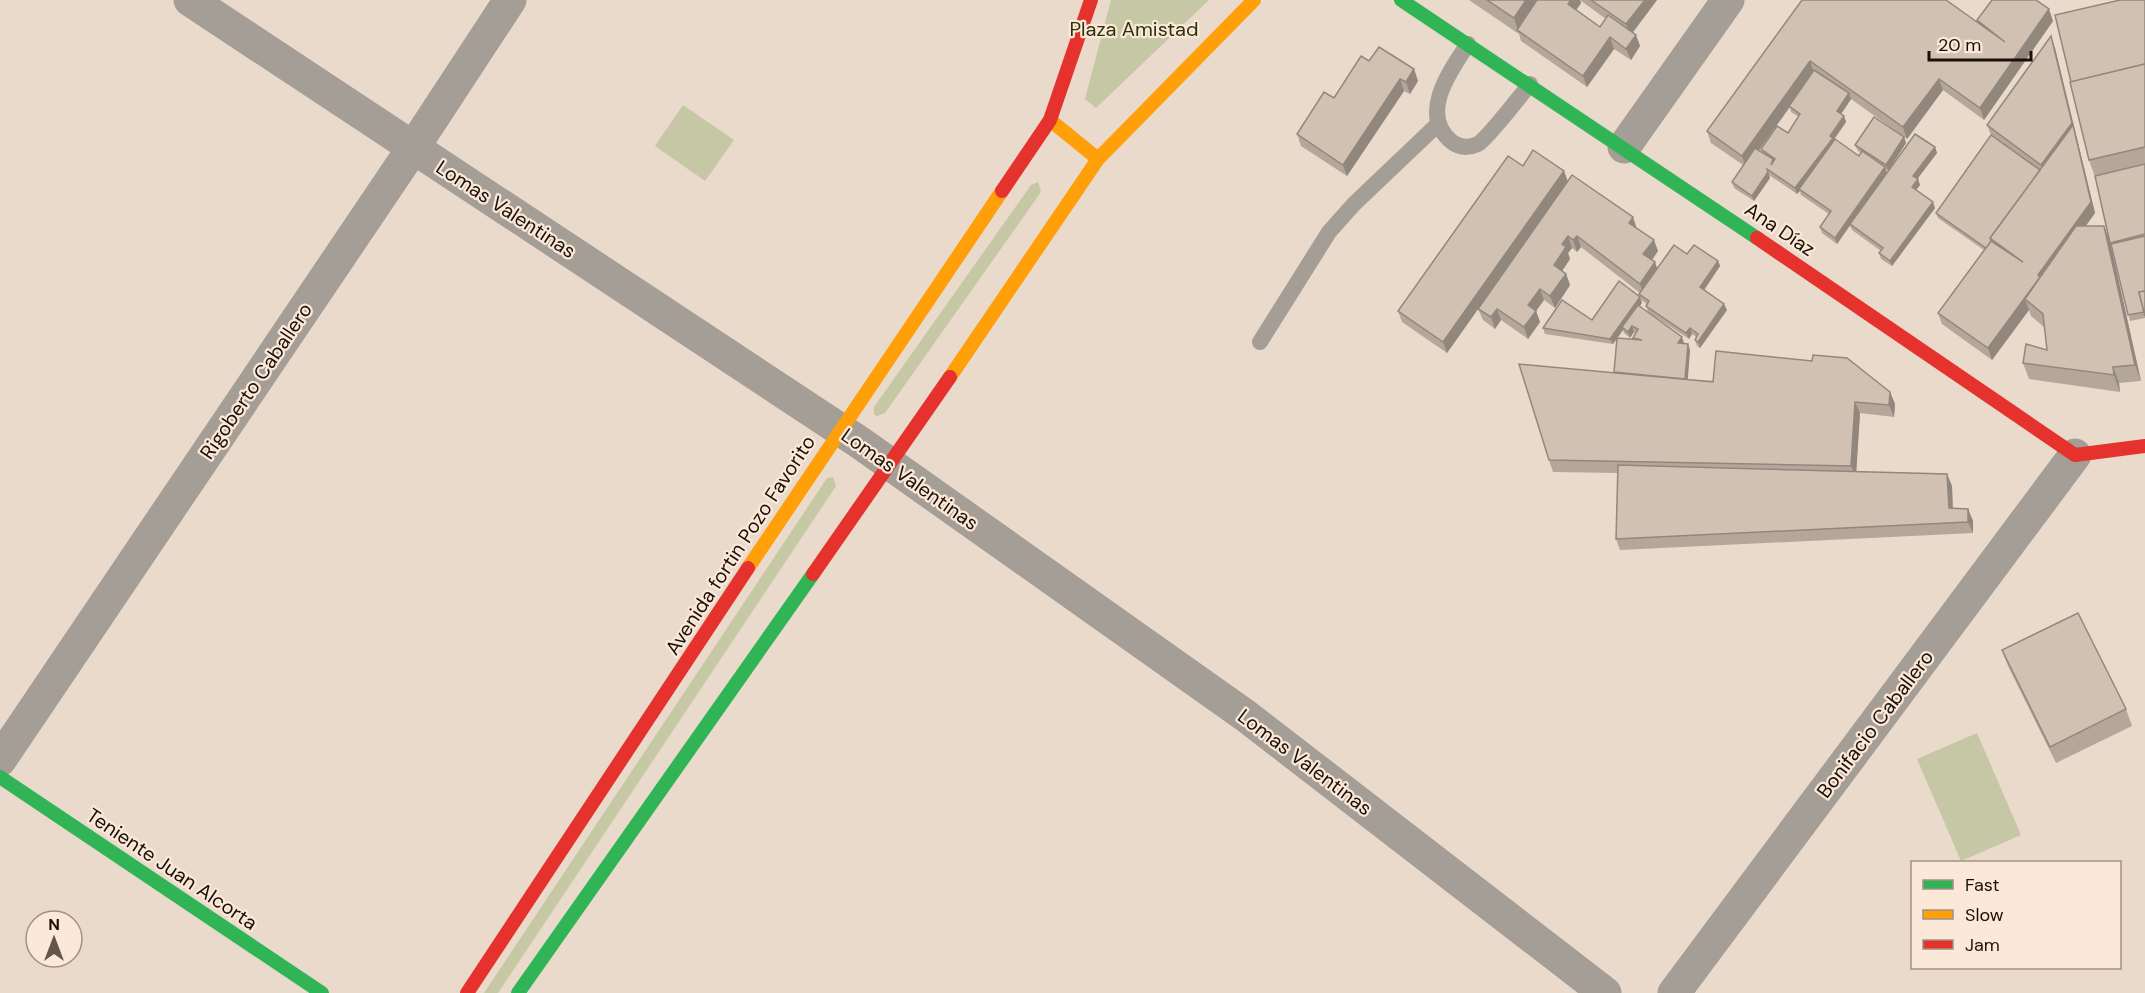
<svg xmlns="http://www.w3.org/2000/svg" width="2145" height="993" font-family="'DM Sans',sans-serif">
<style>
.green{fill:#c6c7a4}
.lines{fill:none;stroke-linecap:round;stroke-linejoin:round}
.lane{stroke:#a59e96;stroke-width:16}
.street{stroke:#a59e96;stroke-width:33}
.fast{stroke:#30b455;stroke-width:14}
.slow{stroke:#ff9f0a;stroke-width:14}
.jam{stroke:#e5322d;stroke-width:14}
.wall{fill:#b4a69a;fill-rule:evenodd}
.shaded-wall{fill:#92877d}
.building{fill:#d1c1b3;stroke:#92877d;stroke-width:1.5}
.labels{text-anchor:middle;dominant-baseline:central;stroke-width:4.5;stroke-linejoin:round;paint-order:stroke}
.park-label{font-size:20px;fill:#29330a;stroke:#fbe8d9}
.street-label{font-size:20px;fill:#1a1007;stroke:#fbe8d9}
</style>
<rect width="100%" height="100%" fill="#eadacc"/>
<g class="green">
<path d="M1111,0h98l-113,108 -11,-9z"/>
<path d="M683,105l51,35 -29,41 -50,-35z"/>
<path d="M1038,182l3,10 -156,221 -8,3 -3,-2v-7l157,-222z"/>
<path d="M833,477l3,9 -338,507h-14l343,-515z"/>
<path d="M1977,733l44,102 -60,26 -44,-102z"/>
</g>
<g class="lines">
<g class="lane">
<path d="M1468,44c-18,27 -50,71 -16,98 8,6 17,6 26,2 10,-6 42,-48 52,-60"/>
<path d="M1260,342l69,-110 25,-28 83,-79"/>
</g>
<g class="street">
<path d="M190,0l669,442 387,274 359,277"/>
<path d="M1624,147l104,-147"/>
<path d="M0,760l413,-612 97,-148"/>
<path d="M1674,993l401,-538"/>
</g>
<g class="fast">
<path d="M1401,0l356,238"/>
<path d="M0,777l322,216"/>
<path d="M518,993l295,-419"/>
</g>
<g class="slow">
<path d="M1050,120l48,39"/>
<path d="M950,377l148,-218 156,-159"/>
<path d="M748,568l254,-377"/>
</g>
<g class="jam">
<path d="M1002,191l48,-71 41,-120"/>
<path d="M1757,238l318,217 70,-9"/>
<path d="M813,574l137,-197"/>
<path d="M467,993l281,-425"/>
</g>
</g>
<g class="wall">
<path d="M1469,0h188l-24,32 3,3 4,11 -9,14 -17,-11 -27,38 -66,-46 -2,-7zM1580,0l26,19 -6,8 -24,-17 5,-7z"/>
<path d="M1802,0l176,23 -1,-3 76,1 -69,99 -41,-30 -36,49 -56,-40 -10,15 3,2 2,6 -12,18 25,16 2,-3 -3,-2 -3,-6 49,-8 2,6 -18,28 -3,-2 2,4 48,-26 2,6 -20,26 3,6 -4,5 19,18 -43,58 -11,-7 -2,-6 2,-2 -29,-21 -2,-5 -13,19 -15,-11 -2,-6 9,-13 -28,-19 -1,-4 -3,3 -28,-19 1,3 -16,23 -20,-13 -2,-6 11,-17 -32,-22 -4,-12zM1790,107l1,5 8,5 -11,16 -27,16 2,4 -4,-3z"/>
<path d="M2145,0v318l-15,3 -35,-144 -6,-17z"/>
<path d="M2055,48l40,165 -9,13h18l6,16 31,139 -22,2 1,9 -91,-13 -6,-16 24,-13 -3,-23 -13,-11 -2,-6 -37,50 -50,-36 -4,-11 46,-63 -46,-32 -2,-5 55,-78 -4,-10z"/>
<path d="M1369,61l45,8 4,12 -8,13 -6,-3 -57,85 -46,-30 -4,-12z"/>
<path d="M1564,171l4,11 69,46 21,23 -7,9 4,2 2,7 30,-15 31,7 2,5 -16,24 23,20 -27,38 -3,-2 -2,-6 1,-3 -4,-3 -3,5 -41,-27 -2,-6 1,-2 -6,-4 -2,-6 1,-1 -59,-46 -4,5 -5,-4 -4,5 2,6 -8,12 4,3 4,11 -15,23 -11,-8 -8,11 4,11 -12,17 -27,-19 -6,9 -12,-9 -5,-11 14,-20 -45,64 -45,-31 -4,-11z"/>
<path d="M1642,303l-3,3 45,37 6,7 -3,29 203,13 5,12 -1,13 -34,-4 -4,59 91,2 5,12 1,22 15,1 5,12v12l-353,17 -4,-11 2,-66 -65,-1 -4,-12 65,-88 19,-33v-1l2,-5 -1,-1 -4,6 -6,-5 -1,-3 -10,14 -68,-10 -2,-6 49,-8z"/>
<path d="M2002,650l124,59 6,17 -76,37 -48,-97z"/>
</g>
<g class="shaded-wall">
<path d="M1526,0h17l-25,30 -4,-12z"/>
<path d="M1571,0h9l1,3 -9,13 -4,-12z"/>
<path d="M1645,0h12l-27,36 -4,-12z"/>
<path d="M2049,9l4,12 -69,99 -4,-12z"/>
<path d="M1636,35l4,11 -9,14 -5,-11z"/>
<path d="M2051,36l4,12 40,165 -52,71 -18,15 4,11 -37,50 -4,-12 50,-73 8,-99 -5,-11z"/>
<path d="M1610,37l4,12 -27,38 -4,-11z"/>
<path d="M1810,61l4,12 -68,95 -4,-12z"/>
<path d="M1414,69l4,12 -8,13 -4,-12z"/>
<path d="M1400,79l4,12 -57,85 -4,-11z"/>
<path d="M1939,79l4,11 -36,49 -4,-12z"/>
<path d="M1849,93l2,6 -12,18 -2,-6z"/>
<path d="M1844,116l2,6 -12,17 2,5 -37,45 1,2 -3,3 -2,-6z"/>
<path d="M1904,137l2,6 -18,28 -2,-6z"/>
<path d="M1935,147l2,6 -22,29 -2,-6z"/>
<path d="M1885,167l2,6 -50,71 -2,-6z"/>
<path d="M1564,171l4,11 -121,171 -4,-11z"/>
<path d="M1768,172l2,6 -16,23 -2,-5z"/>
<path d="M1918,179l2,6 -6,8 -2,-6z"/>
<path d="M1933,202l2,6 -43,58 -2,-5z"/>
<path d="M1633,217l4,12 -8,-6z"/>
<path d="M2104,226l6,16 31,139 -6,-16z"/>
<path d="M1568,236l4,12 -4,5 2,6 -12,18 -4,-12 8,-21z"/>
<path d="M1577,236l4,11 -4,5 -4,-12z"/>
<path d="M1654,240l4,11 -10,15 -5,-12z"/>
<path d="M1718,261l2,5 -18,27 -2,-6z"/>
<path d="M1655,262l4,12 -15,21 -4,-11z"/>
<path d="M1566,274l4,11 -15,23 -5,-12z"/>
<path d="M1540,289l4,11 -8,11 4,11 -12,17 -4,-12 4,-22z"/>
<path d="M1640,297l2,6 -18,26 -2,-2 1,3 -10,14 -3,-5z"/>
<path d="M1724,304l3,6 -27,38 -2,-6z"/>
<path d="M1497,309l4,11 -6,9 -4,-12z"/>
<path d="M1632,326l2,6 -4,6 -2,-6z"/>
<path d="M1690,328l2,6 -3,5 -3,-6z"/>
<path d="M1682,337l2,6 -4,6 -2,-6z"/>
<path d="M1688,344l2,6 -3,40 -3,-6z"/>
<path d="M2113,367l6,16 1,9 -6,-17z"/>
<path d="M1890,392l5,12 -1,13 -5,-12z"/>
<path d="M1855,402l5,11 -4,64 -5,-11z"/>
<path d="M1947,474l5,12 1,34 -4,-12z"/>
<path d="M1968,509l5,12v12l-5,-11z"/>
</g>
<g class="building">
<path d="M1487,0h39l-12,18z"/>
<path d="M1537,0h34l-3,4 32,23 8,-12 28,20 -10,14 -16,-12 -27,39 -66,-46z"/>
<path d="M1591,0h54l-19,24z"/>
<path d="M1802,0h144l59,42 -28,-22 15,-20h44l13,9 -69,99 -41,-29 -36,48 -93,-66 -68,95 -35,-25z"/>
<path d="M2120,0h25v64l-74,18 -16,-67z"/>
<path d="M2051,36l21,87 -31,42 -54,-40z"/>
<path d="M1379,47l35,22 -8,13 -6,-3 -57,86 -46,-31 27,-42 10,6 27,-42 8,5z"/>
<path d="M2145,64v83l-56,13 -19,-78z"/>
<path d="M1814,70l35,23 -12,18 7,5 -14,20 3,2 -38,50 -28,-19 1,3 -16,24 -20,-14 23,-34 18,11 -2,6 4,-6 -14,-10 16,-23 11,7 12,-19 -11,-8z"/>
<path d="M1874,117l30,20 -18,28 -31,-20z"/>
<path d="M2073,125l18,77 -53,73 2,2 -52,71 -50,-35 53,-72 32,21 -33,-24z"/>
<path d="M1915,134l20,13 -22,29 5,3 -6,8 21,15 -43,59 -11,-8 4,-5 -33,-24z"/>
<path d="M1991,135l49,35 -50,68 1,3 -5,7 -50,-35z"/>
<path d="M1835,139l24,17 3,-5 23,16 -50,71 -15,-11 11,-16 -32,-22z"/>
<path d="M1533,150l31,21 -121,171 -45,-31 110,-155 15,10z"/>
<path d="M2145,164v70l-35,9 -15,-67z"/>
<path d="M1572,175l61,42 -4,6 25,17 -11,14 12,8 -15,22 -63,-48 -4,4 -5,-4 -6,8 4,3 -12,18 12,9 -16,22 -10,-7 -12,16 8,6 -12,16 -27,-18 -6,8 -13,-8z"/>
<path d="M2076,226h28l31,139 -22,2 1,8 -91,-12 3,-19 21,6 -4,-36 -18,-15z"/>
<path d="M2145,236v55l-6,1 5,20 -16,3 -17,-71z"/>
<path d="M1674,245l13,9 7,-9 24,16 -18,26 24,17 -26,38 -3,-2 3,-6 -8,-6 -4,5 -40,-27 3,-5 -10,-7z"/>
<path d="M1619,281l21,16 -30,42 -67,-11 19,-28 30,20z"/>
<path d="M2145,291v25l-6,-24z"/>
<path d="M1638,305l44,32 -4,6 10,1 -3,35 -71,-7 3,-34 25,2 -9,-2 5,-9 -6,-3 -4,6 -6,-5z"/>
<path d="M1716,351l96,10 1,-6 34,3 43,34 -1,13 -34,-3 -4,64 -302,-6 -30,-96 194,18z"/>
<path d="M1618,465l329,9 2,34 19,1v13l-352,17z"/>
<path d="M2078,613l48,96 -76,38 -48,-97z"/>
</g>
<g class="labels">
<g class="park-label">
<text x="1134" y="29">Plaza Amistad</text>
</g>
<g class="street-label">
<text transform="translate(506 209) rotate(33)">Lomas Valentinas</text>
<text transform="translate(1780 229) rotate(34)">Ana Díaz</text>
<text transform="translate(256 381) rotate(-56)">Rigoberto Caballero</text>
<text transform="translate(910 479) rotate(35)">Lomas Valentinas</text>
<text transform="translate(740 545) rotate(-57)">Avenida fortin Pozo Favorito</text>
<text transform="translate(1875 724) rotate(-53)">Bonifacio Caballero</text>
<text transform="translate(1305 762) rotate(37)">Lomas Valentinas</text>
<text transform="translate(172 869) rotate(34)">Teniente Juan Alcorta</text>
</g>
</g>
<rect x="1911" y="861" width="210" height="108" fill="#fbe8d9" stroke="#a19285" stroke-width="1.5"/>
<rect x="1923" y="880" width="30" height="9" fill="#30b455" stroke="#a19285" stroke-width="1.5"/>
<text x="1965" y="891" font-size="18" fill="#1a1007">Fast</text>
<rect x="1923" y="910" width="30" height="9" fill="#ff9f0a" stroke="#a19285" stroke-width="1.5"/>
<text x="1965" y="921" font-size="18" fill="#1a1007">Slow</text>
<rect x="1923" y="940" width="30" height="9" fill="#e5322d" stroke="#a19285" stroke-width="1.5"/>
<text x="1965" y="951" font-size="18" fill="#1a1007">Jam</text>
<g transform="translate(54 939)"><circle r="28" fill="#fbe8d9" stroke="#a19285" stroke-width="1.5"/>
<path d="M0-4.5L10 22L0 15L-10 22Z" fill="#63574c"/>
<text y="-9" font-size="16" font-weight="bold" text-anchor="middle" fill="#1a1007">N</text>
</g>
<path d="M1929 51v9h102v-9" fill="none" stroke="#1a1007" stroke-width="3"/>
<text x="1938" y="51" font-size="18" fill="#1a1007" stroke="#fbe8d9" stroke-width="4.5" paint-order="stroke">20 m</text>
</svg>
